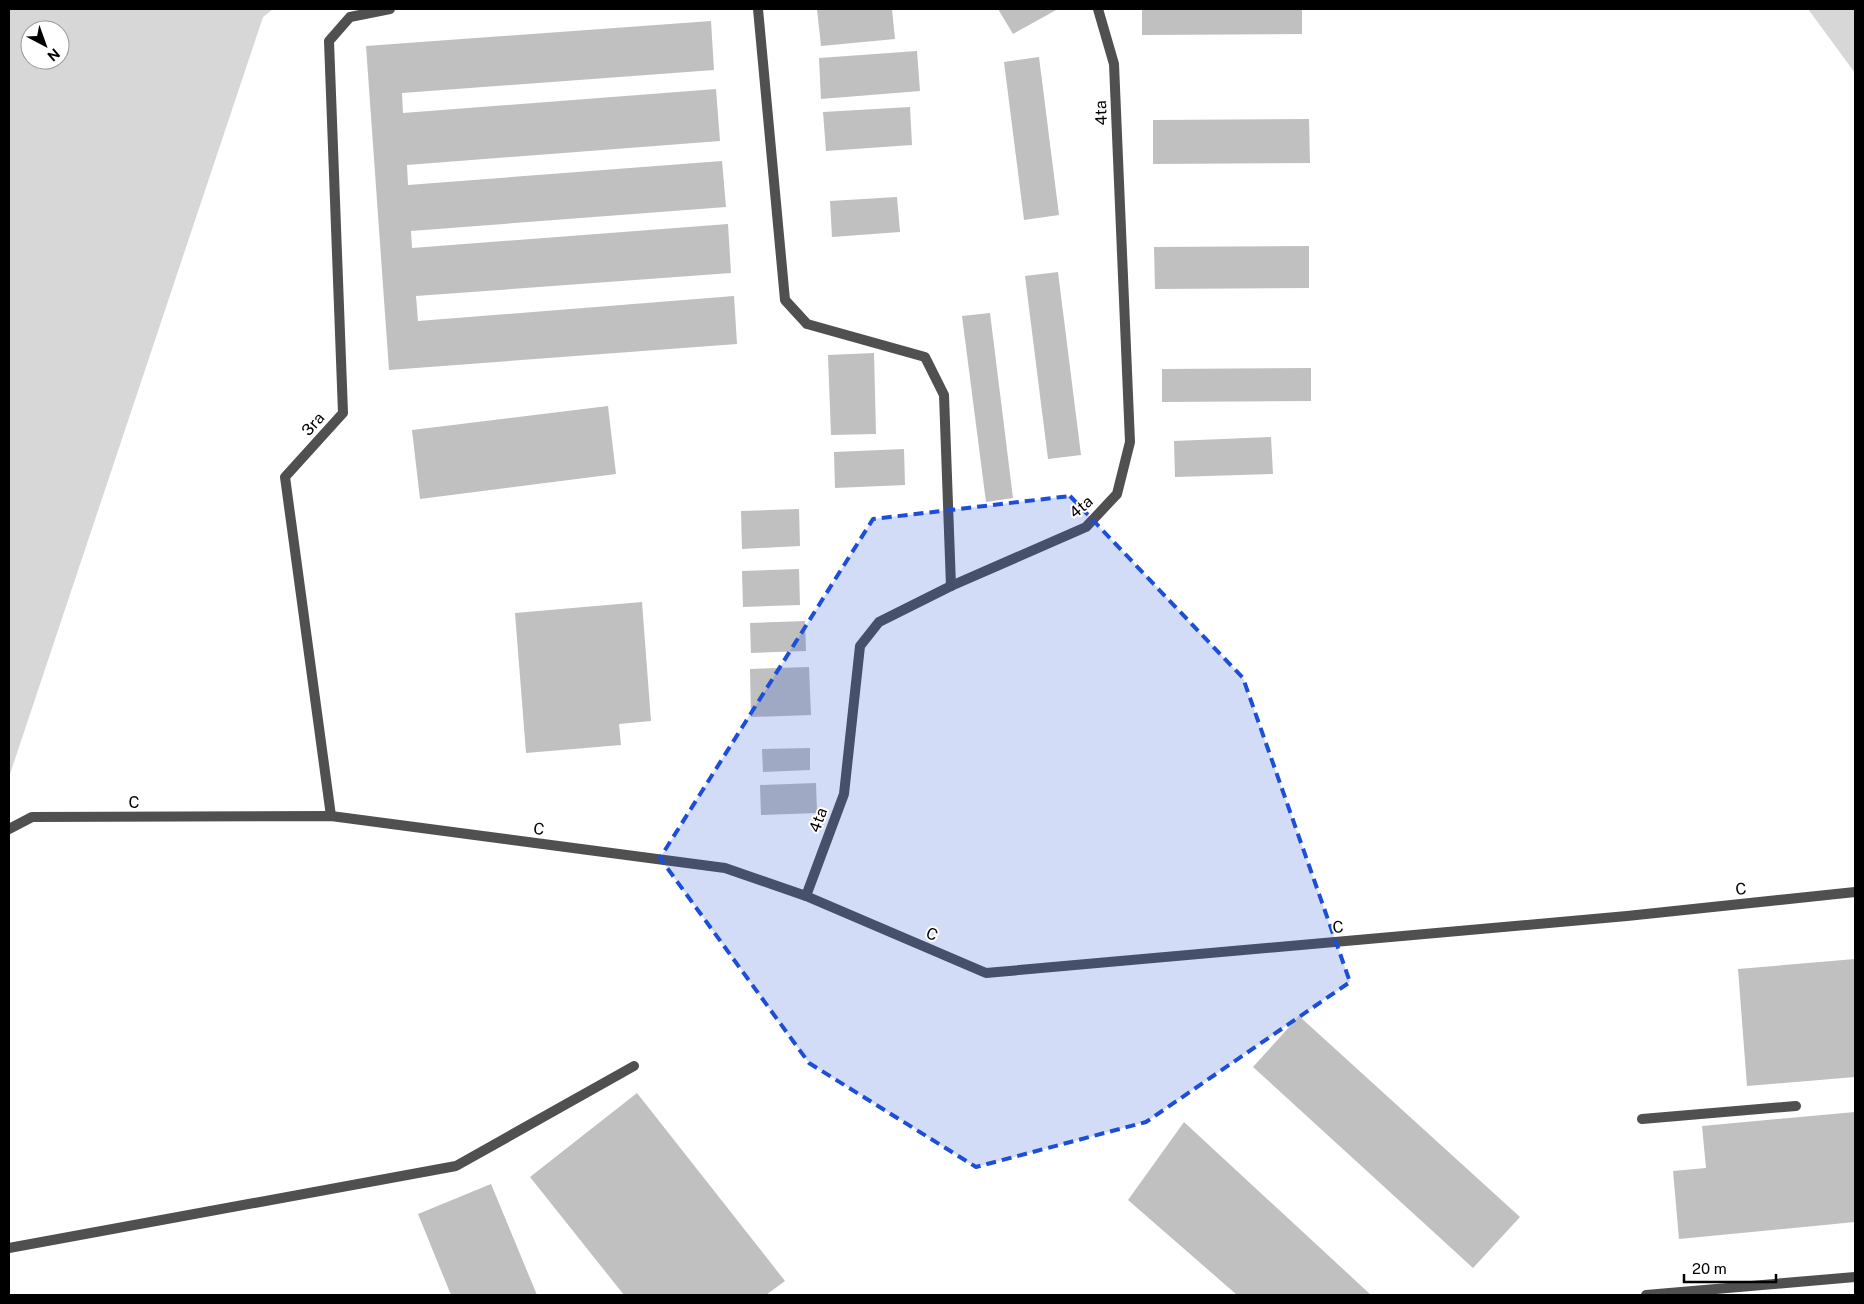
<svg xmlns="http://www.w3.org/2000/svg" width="1864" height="1304" font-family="'Public Sans',sans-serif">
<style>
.green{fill:#d7d7d7;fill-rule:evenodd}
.building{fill:#c0c0c0}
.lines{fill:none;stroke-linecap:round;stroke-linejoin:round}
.service{stroke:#505050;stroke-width:10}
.minor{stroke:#505050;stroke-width:10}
.marked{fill:#1d4ed8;fill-opacity:0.2;stroke:#1d4ed8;stroke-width:4;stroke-dasharray:10 6;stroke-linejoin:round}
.labels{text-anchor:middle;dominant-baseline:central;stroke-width:4;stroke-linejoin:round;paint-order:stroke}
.street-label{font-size:16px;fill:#000;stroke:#fff}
</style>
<rect width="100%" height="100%" fill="#fff"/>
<g class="green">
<path d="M9,9h264l-10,8 -254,760zM30,30h30v30h-30z"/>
<path d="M1808,9h47v64z"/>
</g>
<g class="building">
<path d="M817,9h75l3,30 -74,7z"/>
<path d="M998,9h60l-45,25z"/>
<path d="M1142,9h160v25l-160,1z"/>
<path d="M711,21l3,49 -312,23 1,20 313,-24 4,52 -313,24 1,20 314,-24 4,46 -315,24 1,17 316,-24 3,49 -315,23 2,25 316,-25 3,48 -348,26 -23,-324z"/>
<path d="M917,51l3,40 -99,8 -2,-41z"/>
<path d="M1039,57l20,158 -35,5 -20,-158z"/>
<path d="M910,107l2,38 -86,6 -3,-39z"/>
<path d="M1309,119l1,44 -157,1v-44z"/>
<path d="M897,197l3,35 -68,5 -2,-36z"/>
<path d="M1309,246v42l-154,1 -1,-42z"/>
<path d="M1058,272l23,183 -33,4 -23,-183z"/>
<path d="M990,313l23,185 -27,4 -24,-186z"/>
<path d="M874,353l2,81 -45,1 -3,-80z"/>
<path d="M1311,368v33l-149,1v-33z"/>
<path d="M608,406l8,68 -196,25 -8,-69z"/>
<path d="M1271,437l2,37 -98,3 -1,-36z"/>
<path d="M904,449l1,36 -70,3 -1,-36z"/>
<path d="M799,509l1,37 -58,3 -1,-38z"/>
<path d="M799,569l1,36 -57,2 -1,-36z"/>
<path d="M642,602l9,119 -32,3 2,21 -95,8 -11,-140z"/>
<path d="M805,621l1,30 -55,2 -1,-30z"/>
<path d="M809,667l2,48 -60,2 -1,-48z"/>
<path d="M810,748v22l-47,2 -1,-23z"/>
<path d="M816,783l1,30 -56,2 -1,-30z"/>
<path d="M1855,959v118l-108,9 -9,-117z"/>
<path d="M1299,1016l221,201 -47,51 -220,-201z"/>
<path d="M637,1093l148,188 -19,14h-142l-94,-118z"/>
<path d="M1855,1112v110l-176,17 -6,-68 33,-3 -4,-42z"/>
<path d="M1184,1122l187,173h-134l-109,-95z"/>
<path d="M491,1184l46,111h-86l-33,-81z"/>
</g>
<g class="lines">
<g class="service">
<path d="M1642,1119l154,-13"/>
<path d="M9,1248l447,-82 178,-100"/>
<path d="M1646,1295l209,-18"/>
</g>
<g class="minor">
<path d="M758,9l27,291 22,24 118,33 19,38 7,191"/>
<path d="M331,816l-46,-339 58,-64 -14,-372 21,-24 40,-8"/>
<path d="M9,829l23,-12 299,-1 394,52 81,28 180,77 641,-57 228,-24"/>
<path d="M806,896l38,-102 16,-148 19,-24 72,-36 135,-59 31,-33 13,-52 -16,-378 -16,-55"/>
</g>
</g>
<path class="marked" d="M1070,496l173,182 107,304 -204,140 -170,45 -167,-104 -149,-205 213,-339z"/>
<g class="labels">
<g class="street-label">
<text transform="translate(1101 113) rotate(-92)">4ta</text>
<text transform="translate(313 424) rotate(-48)">3ra</text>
<text transform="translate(1081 507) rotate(-40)">4ta</text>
<text x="134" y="802">C</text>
<text transform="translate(818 820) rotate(-70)">4ta</text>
<text transform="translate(539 829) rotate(7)">C</text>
<text transform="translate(1741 889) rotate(-6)">C</text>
<text transform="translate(1338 927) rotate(-5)">C</text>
<text transform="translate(932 934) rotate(23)">C</text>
</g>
</g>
<rect width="1864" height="1304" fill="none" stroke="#000000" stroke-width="20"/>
<g transform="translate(45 45) rotate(139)"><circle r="24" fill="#ffffff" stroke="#999999"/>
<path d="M0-4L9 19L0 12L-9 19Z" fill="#000000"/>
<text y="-8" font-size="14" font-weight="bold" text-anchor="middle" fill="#000000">N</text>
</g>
<path d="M1684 1274v8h92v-8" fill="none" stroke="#000000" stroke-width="2.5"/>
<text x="1692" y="1274" font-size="15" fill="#000000" stroke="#ffffff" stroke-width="4" paint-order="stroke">20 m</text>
</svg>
